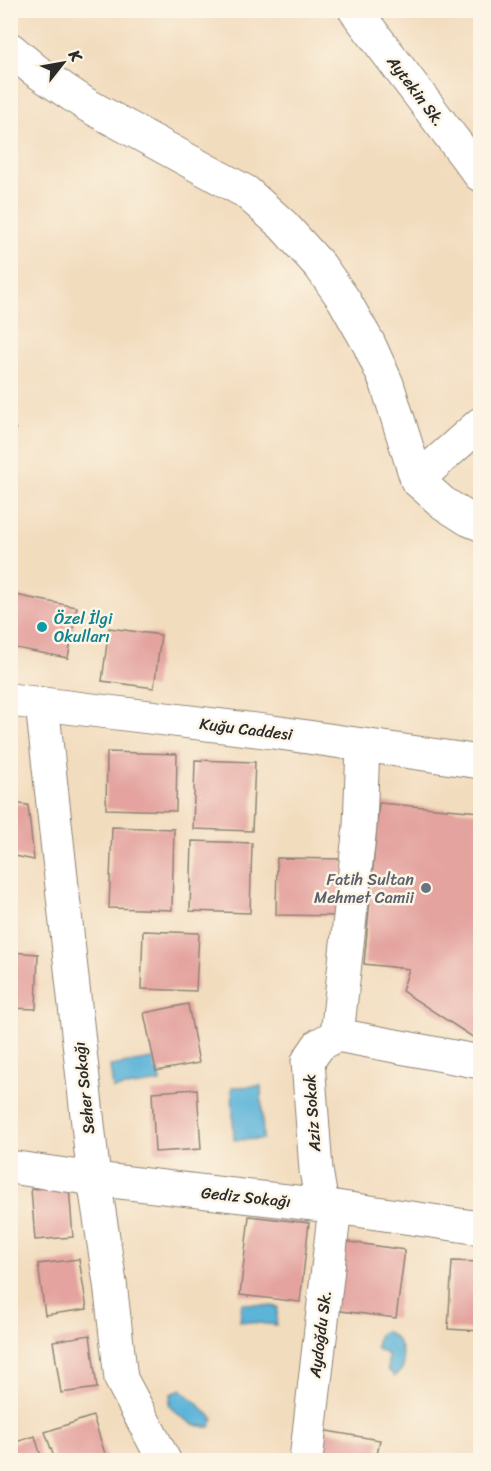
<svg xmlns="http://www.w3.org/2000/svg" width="491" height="1471" font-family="Sriracha,sans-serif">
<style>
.water{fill:#5cb4d9;stroke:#447082;stroke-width:1.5}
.building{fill:#e4a39f}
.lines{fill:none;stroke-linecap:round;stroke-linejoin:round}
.minor-casing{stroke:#8e8474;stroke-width:35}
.minor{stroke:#fff;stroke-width:33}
.culture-dot{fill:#0f9aa8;stroke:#fcf5e5;stroke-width:2}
.worship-dot{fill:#6b7280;stroke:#fcf5e5;stroke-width:2}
.labels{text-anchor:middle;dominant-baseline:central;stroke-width:5;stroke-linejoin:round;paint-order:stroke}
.street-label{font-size:16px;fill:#2b2b2b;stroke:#fcf5e5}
.culture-label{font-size:16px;fill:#0d838f;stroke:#fcf5e5;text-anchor:start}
.worship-label{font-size:16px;fill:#5b616d;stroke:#fcf5e5;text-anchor:end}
</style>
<rect width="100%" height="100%" fill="#fcf5e5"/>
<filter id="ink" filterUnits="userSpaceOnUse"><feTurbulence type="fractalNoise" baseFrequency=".0167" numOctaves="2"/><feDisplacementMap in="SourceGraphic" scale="12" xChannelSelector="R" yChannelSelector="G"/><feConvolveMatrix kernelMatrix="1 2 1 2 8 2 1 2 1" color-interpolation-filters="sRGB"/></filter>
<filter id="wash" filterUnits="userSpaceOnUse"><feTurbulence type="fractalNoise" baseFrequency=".008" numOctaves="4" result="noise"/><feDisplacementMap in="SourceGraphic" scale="24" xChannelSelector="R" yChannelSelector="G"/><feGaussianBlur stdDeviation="1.35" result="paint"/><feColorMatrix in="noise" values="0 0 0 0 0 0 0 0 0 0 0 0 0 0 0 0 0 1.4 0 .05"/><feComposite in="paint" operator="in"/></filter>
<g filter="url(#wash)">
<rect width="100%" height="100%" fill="#f2dcbe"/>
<g class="water">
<path d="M157,1058l3,24 -47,7 -3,-23z"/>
<path d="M261,1086l2,53 -29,1 -2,-53z"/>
<path d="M242,1303l36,4 -2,18 -36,-4z"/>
<path d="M385,1331c17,8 17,20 18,37l-8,8 -7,-6v-15l-12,-7 2,-12z"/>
<path d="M181,1389l32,29 -3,9c-18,0 -28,-9 -41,-21l2,-12z"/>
</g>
<g id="blocks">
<g class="building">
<path d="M10,427l6,2 -5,20h-1z"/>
<path d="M10,594l67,13 -9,51 -58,-11z"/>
<path d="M109,628l52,7 -7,53 -52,-7z"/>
<path d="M107,752l70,2 -1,57 -70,-2z"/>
<path d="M195,760l60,2 -3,69 -59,-2z"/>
<path d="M10,803l18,2 6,55 -24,-5z"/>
<path d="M379,803l101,9v217l-6,9 -72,-47 7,-22 -45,-5z"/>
<path d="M112,827l62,2 -2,81 -63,-2z"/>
<path d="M192,841l60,2 -2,70 -60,-2z"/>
<path d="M277,858l67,1 -1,57 -67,-1z"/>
<path d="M143,931l56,2 -3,58 -55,-2z"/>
<path d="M10,952l28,2 -2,55 -26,-1z"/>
<path d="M188,1004l11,59 -43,8 -12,-58z"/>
<path d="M197,1089l4,60 -46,3 -3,-60z"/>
<path d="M69,1187l4,50 -38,3 -4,-51z"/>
<path d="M249,1216l60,7 -9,79 -60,-7z"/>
<path d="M342,1241l63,9 -9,68 -63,-8z"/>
<path d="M79,1259l8,50 -42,6 -7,-51z"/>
<path d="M452,1261l28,1v69l-32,-2z"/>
<path d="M90,1335l7,53 -36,5 -8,-52z"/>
<path d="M93,1416l14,44h-52l-10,-28z"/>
<path d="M321,1430l59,10 -4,20h-60z"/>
<path d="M35,1436l7,24h-32v-16z"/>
</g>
</g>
</g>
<g filter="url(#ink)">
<use href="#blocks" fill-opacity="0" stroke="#8e8474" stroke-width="1.5"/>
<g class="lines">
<g class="minor-casing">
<g id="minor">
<path d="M355,10l125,165"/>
<path d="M10,49l25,21 52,35 159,87 37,33 37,41 24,34 25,44 18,40 30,96 26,23 25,16 12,5"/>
<path d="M417,480l63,-56"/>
<path d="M10,700l263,32 207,30"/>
<path d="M42,704l52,475 16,104 11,96 43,81"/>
<path d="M337,1035l23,-209 3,-81"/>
<path d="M10,1167l84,12 228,26 158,23"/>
<path d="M322,1205l-6,-35 -8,-109 11,-16 18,-10 143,27"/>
<path d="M306,1460l29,-253"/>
</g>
</g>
<use href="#minor" class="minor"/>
</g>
</g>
<circle class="culture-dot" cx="42" cy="627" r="6"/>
<circle class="worship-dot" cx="426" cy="888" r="6"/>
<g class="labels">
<g class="street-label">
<text transform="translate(416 91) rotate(53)">Aytekin Sk.</text>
<text transform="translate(246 729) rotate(7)">Kuğu Caddesi</text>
<text transform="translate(84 1088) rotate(-96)">Seher Sokağı</text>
<text transform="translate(312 1113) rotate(-94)">Aziz Sokak</text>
<text transform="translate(246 1197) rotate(6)">Gediz Sokağı</text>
<text transform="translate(320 1334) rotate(-83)">Aydoğdu Sk.</text>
</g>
<g class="culture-label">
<text x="54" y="618">Özel İlgi<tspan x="54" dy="18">Okulları</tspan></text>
</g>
<g class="worship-label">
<text x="414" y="879">Fatih Sultan<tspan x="414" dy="18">Mehmet Camii</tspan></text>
</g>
</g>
<rect width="491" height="1471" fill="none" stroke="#fcf5e5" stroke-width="36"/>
<g transform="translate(63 63) rotate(59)" stroke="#fcf5e5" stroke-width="4.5" paint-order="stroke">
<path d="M0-4.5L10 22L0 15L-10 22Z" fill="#2b2b2b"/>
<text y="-9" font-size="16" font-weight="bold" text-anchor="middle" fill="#2b2b2b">K</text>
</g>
</svg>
